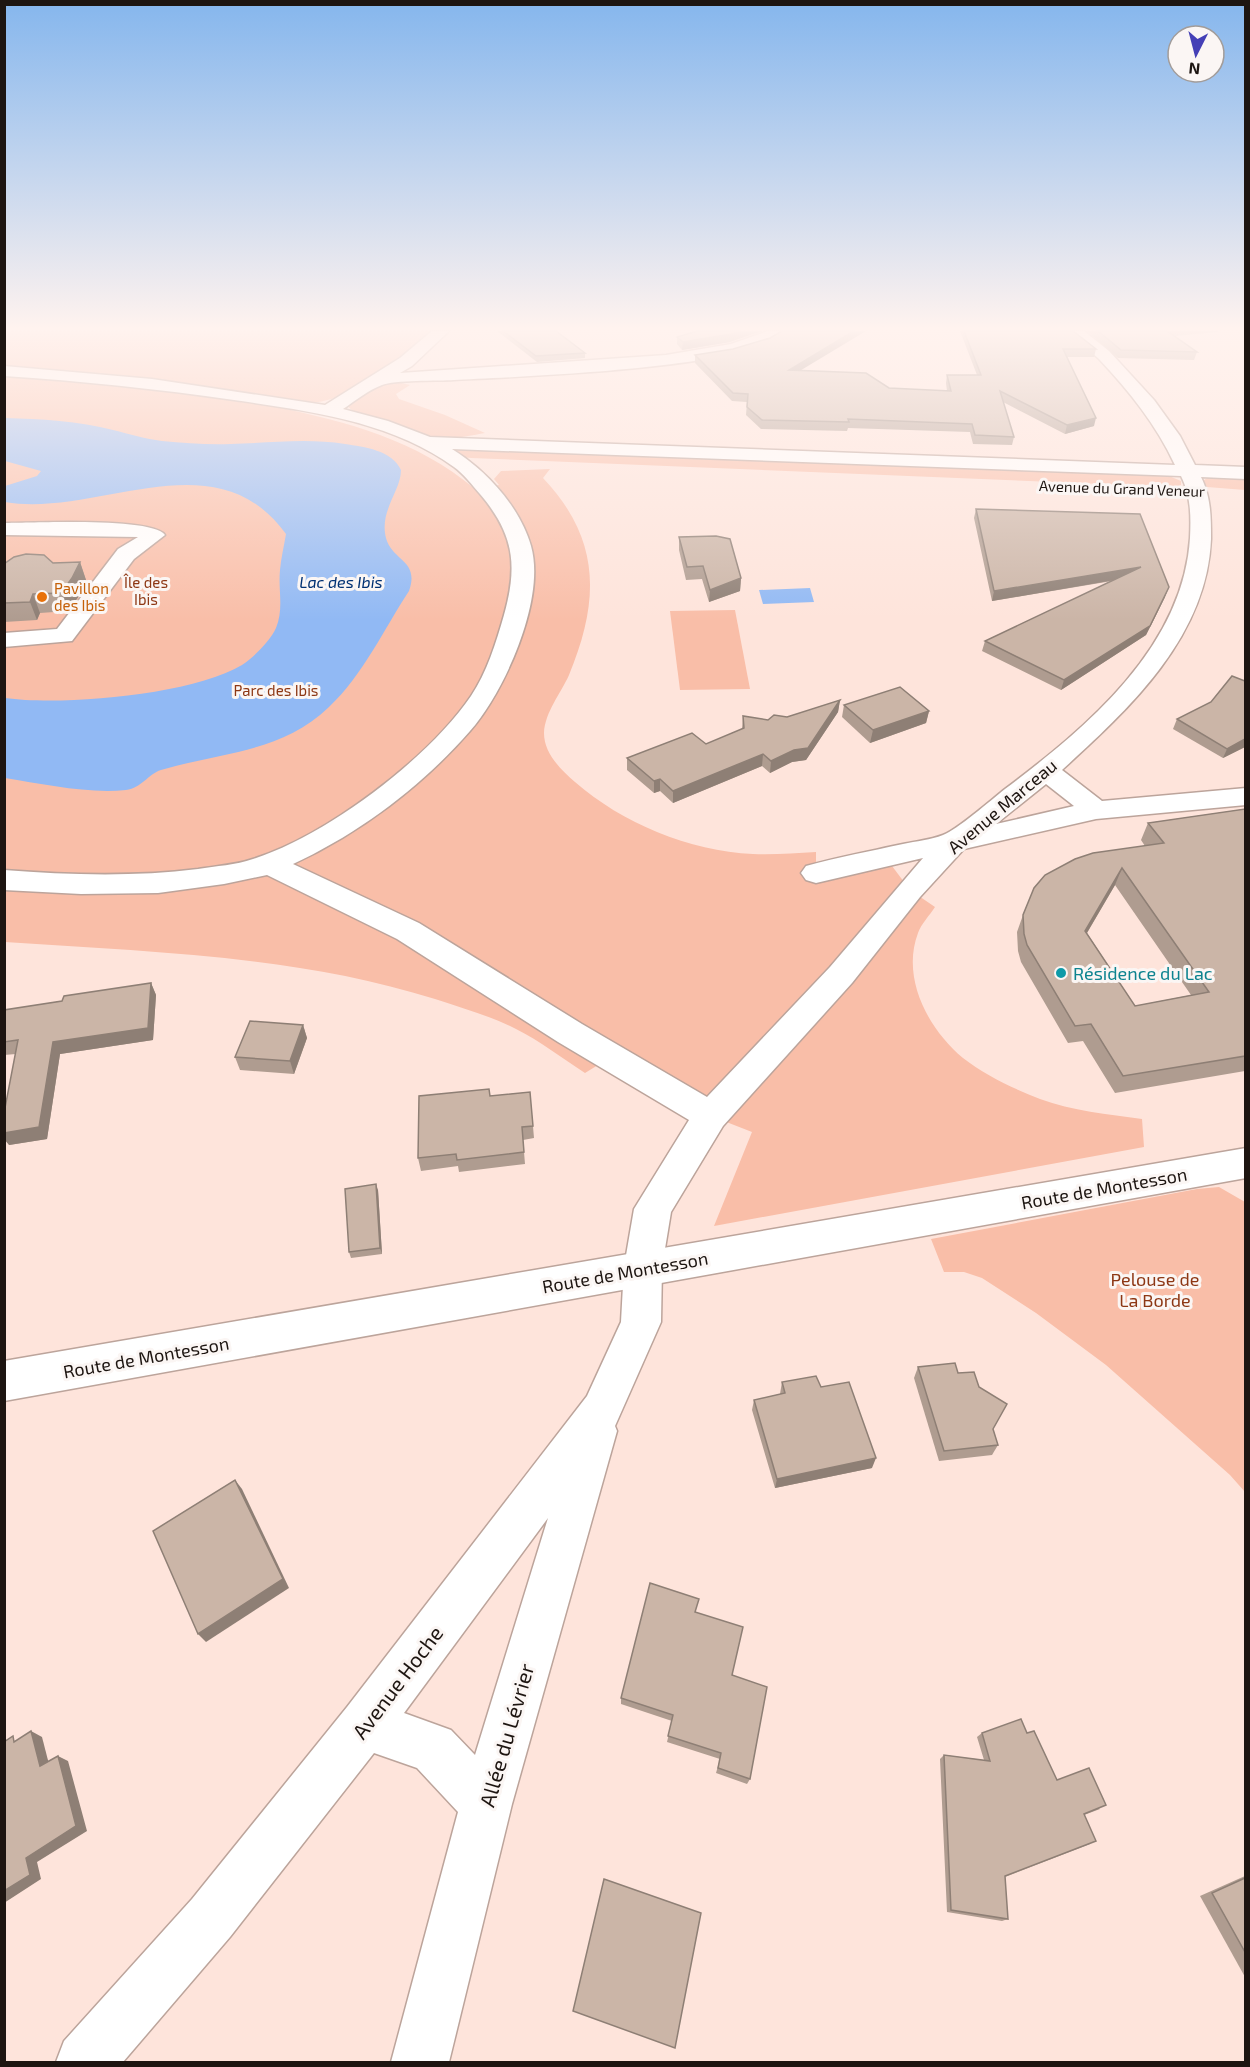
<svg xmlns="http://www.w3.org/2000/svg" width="1250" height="2067" font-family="'Exo 2',sans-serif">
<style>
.green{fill:#f9bea8}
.water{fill:#91b9f4}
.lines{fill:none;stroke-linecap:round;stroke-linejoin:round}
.minor-casing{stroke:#bca49b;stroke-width:3}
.major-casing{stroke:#bca49b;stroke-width:3}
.minor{fill:#fff;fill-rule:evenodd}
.major{fill:#fff;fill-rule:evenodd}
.wall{fill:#af9c90;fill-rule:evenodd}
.shaded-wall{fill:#8e7f75}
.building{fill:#cbb5a7;stroke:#8e7f75;stroke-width:1.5;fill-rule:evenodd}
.food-dot{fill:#e8710a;stroke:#fbf6f4;stroke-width:2}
.culture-dot{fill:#0f9aa8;stroke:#fbf6f4;stroke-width:2}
.labels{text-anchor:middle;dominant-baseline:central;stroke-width:6;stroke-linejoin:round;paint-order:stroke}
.far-street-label{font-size:15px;fill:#1d1511;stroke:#fbf6f4}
.far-park-label{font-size:15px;fill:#8d3714;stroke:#fbf6f4}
.far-food-label{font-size:15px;fill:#c56008;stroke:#fbf6f4;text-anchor:start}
.far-water-label{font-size:16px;font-style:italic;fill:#003173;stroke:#fbf6f4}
.street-label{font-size:18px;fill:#1d1511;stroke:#fbf6f4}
.culture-label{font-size:18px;fill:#0d838f;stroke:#fbf6f4;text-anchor:start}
.park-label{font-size:18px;fill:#8d3714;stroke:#fbf6f4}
.near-street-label{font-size:21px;fill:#1d1511;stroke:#fbf6f4}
</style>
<rect width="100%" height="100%" fill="#fee4db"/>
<g class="green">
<path d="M4,331h437c-40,29 -78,66 -129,72l-307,-35z"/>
<path d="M5,377c90,7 181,13 271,30 72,15 141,33 199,82l24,-4 -5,-6 7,-8 49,-2 -7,9c58,61 57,122 26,197 -8,18 -24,37 -25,58 0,20 16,36 31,49 47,41 114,69 178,72 21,1 42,-1 63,-2v20l70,-14 24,32 25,17c-5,8 -14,17 -17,26 -17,45 10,96 45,125 22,17 51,31 77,41 32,12 68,15 102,20l2,28 -430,79 38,-94 -41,-16 -100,-59 -26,16c-23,-15 -45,-32 -69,-44 -25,-13 -54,-21 -81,-30 -139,-44 -286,-47 -430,-57z"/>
<path d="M397,382l13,3 -14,9 3,5 46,16 40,18c-12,2 -25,5 -37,5 -21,-1 -90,-16 -101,-33l25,-17z"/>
<path d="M466,447l703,29 12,5v4l-4,2 -706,-29 -10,-1 -5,-5 3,-3z"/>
<path d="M1208,477l37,2v11l-38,-3 -5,-5z"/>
<path d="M735,610l15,79 -70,1 -10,-79z"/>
<path d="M1219,1187l26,15v290l-15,-17 -124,-110 -70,-52 -54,-35 -18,-6h-20l-13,-33 266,-50z"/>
</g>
<g class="water">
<path d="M5,418c35,1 74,3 108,12 17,4 32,9 49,11 23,2 46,4 69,3 38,-1 76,-6 114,0 19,3 47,6 56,26 0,21 -22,41 -15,68 6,23 34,22 23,53 -25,38 -46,84 -80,116 -48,46 -108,45 -168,63 -13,4 -19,18 -35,20 -38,4 -83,-6 -121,-12v-80c57,8 187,-3 237,-33 12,-8 28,-24 34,-37 8,-20 2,-37 4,-58 1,-12 4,-24 6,-36 -71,-98 -187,-16 -281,-32v-16l32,-10 4,-5 -36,-10z"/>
<path d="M810,588l4,14 -51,2 -4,-14z"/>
</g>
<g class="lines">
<g class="minor-casing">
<g id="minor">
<path d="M432,331h17l-37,35 -12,7 266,-18 65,-11 37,-13h21c-29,38 -279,46 -335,49 -15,1 -61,0 -72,5 -14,5 -27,16 -39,24l45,12 42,16 745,28c-19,-41 -46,-74 -76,-106 -10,-10 -24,-17 -32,-28h17l25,20 45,49 26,36 15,29 51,2v12l-45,-2c10,20 10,40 10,62 -4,98 -81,169 -149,231l40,31 144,-13v17l-150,14 -132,30 -44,48 -68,86 -129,143 -52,86 -9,55 -1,55 -46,104 2,5 -105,373 -63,258h-58l67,-250 -41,-44 -43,-15 -144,184 -107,125h-67l8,-21 128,-142 155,-192 240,-311 34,-74 3,-55 10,-58 55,-89 -131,-78 -161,-103 -130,-64 -43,9 -66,9 -77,1 -77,-4v-20c65,5 130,7 194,-1 18,-3 38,-4 55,-10 73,-23 175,-100 218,-163 16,-24 25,-53 33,-81 14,-50 10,-81 -24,-121 -8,-9 -16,-20 -26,-27 -63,-46 -145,-56 -220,-67 -76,-11 -153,-19 -230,-24v-10l148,13 173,26 75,-47zM452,449l729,27c10,20 10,40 9,62 -7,110 -104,190 -185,251 -14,11 -48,41 -62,46 -12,5 -27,6 -40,9 -32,7 -65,13 -97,22l-5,7 5,7 10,3 107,-25 -93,109 -123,130 -125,-73 -163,-101 -126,-59c67,-31 129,-78 177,-133 35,-40 76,-132 61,-185 -11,-39 -45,-76 -79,-97zM1046,784l28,22 -78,18zM548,1518l-73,237 -24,-25 -47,-17z"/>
<path d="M4,523c27,0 149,-6 161,12l-31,24 -62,82 -68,6v-14l53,-4 61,-80 20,-12 -134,-2z"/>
</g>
</g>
<g class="major-casing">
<path id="major" d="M1246,1148v30l-1242,223v-40z"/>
</g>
<use href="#minor" class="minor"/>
<use href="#major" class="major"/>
</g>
<g class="wall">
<path d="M497,331h59l29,22v5l-48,4z"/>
<path d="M960,331h113l23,18 -2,8h-27l27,69 -29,8 -62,-32 11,35 -2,8 -39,-1 -3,-12 -122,-4 -1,3 -86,-2 -15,-14 1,-13 -15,-1 -37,-38v-8l38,-6 37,-11 30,32 89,18 58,3 -1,-8 1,-8h30z"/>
<path d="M1087,331h132l-1,1 -44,4 23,16 -3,8 -76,-2z"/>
<path d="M677,337l53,5 -48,8 -5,-6z"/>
<path d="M976,509l189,88 -19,38 -85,55 -79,-39 3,-10 127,-60 -120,20 -18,-83z"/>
<path d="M679,537l62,41 -1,13 -31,11 -7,-23 -16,1 -7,-30z"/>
<path d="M80,562l6,18 -7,16 -11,15 -28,2 -3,7 -33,2v-58z"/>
<path d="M840,700l-2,12 -32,48 -14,2 -22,11 -8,-7 -89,37 -13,-12 -6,2 -27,-23v-12l79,-14 36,-15 1,-13 25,4 19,-3z"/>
<path d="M844,705l85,6 -3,12 -56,20 -28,-26z"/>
<path d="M1177,719l68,28 -22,11 -50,-29z"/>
<path d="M1245,809v262l-130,22 -32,-52 -15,2 -47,-81 -3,-11 -1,-19 6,-17 122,-69 -4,-6 7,-17zM1115,885l76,110 -56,11 -48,-73z"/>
<path d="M151,983l5,12 -3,45 -93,14 -13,85 -38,6 7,-91 -12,1v-45l58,-9z"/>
<path d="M303,1025l4,13 -13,36 -54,-4 -5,-13z"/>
<path d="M530,1092l4,46 -11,2 2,24 -66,8 -1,-6 -37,5 -3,-13 72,-62z"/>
<path d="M378,1190l4,64 -31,4 -2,-6z"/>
<path d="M918,1367l40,6 21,14 19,58 -6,10 -53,6 -25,-83z"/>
<path d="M782,1382l39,5 51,81 -97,20 -23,-78 2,-10 26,-6z"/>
<path d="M696,1613l36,62 18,104 -3,5 -31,-11 4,-14 -53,-17 5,-21 -51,-17v-6z"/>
<path d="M982,1733h45l30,47 43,29 -16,6 6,29 -85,33 3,42 -6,2 -55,-9 -7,-153 4,-4 40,5 -7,-23z"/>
<path d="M1245,1876v101l-45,-81z"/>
</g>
<g class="shaded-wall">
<path d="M740,331h22l-32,11 -48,8 1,-8z"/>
<path d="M854,331h12l-78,47 1,-8z"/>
<path d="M1096,418l-2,8 -29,8 2,-9z"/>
<path d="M80,562l6,18 -7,16 -11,15 -7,-18z"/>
<path d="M1141,567l-3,9 -146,25 2,-10z"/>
<path d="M741,578l-1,13 -31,11 1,-12z"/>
<path d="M1169,587l-4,10 -19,38 -85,55 3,-10z"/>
<path d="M33,594l7,19 -3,7 -7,-18z"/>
<path d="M840,700l-2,12 -32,48 -14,2 -22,11 1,-12z"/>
<path d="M929,711l-3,12 -56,20 3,-13z"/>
<path d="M1245,739v8l-22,11 4,-9z"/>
<path d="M763,754l-1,12 -89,37v-12z"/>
<path d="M660,779v12l-6,2v-12z"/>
<path d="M1122,868l-7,17 -37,63 7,-17z"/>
<path d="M151,983l5,12 -3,45 -93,14 -13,85 -38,6 -5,-6v-6l49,-91z"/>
<path d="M303,1025l4,13 -13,36 -4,-13z"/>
<path d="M376,1184l2,6 4,64 -2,-6z"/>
<path d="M876,1458l-4,10 -97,20 2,-9z"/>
<path d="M235,1480l7,9 47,99 -83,54 -8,-8z"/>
<path d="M31,1731l11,6 9,35 -11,-6z"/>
<path d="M58,1756l10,5 19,70 -50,31 4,17 -37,24v-12l22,-33z"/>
</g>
<g class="building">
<path d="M503,331h53l29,22 -49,3z"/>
<path d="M697,331h43l-9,3 -48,8 -6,-5z"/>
<path d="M782,331h72l-65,39 77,3 23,15 62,3 -4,-16h34l-17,-44h109l23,18h-33l33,69 -29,7 -67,-34 14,46 -39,-2 -3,-11 -124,-5 1,3 -87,-2 -15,-13 1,-13 -15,-1 -38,-38 38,-6 37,-11z"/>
<path d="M1098,331h69l30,21 -76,-2z"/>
<path d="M976,509l164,5 29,73 -19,39 -86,54 -79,-39 156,-74 -147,24z"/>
<path d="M716,536l14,3 11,39 -31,12 -7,-24 -16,1 -8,-30z"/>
<path d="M26,554l18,1 9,8 27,-1 -8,16 -11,15 -28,1 -3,8 -26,1v-39l10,-7z"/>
<path d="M1232,676l13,5v58l-18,10 -50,-30 34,-17z"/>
<path d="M900,687l29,24 -56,19 -29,-25z"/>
<path d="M840,700l-32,48 -14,2 -23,11 -8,-7 -90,37 -13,-12 -6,2 -27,-23 65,-25 14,11 38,-16 -1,-12 25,4 6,-5 13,2z"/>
<path d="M1245,809v247l-122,20 -32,-52 -16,2 -48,-81 -3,-11 -1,-19 11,-27 11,-13 30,-16 18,-6 71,-10 -16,-20zM1122,868l87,124 -74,14 -50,-75z"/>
<path d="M151,983l-3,45 -95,14 -14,85 -35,6v-20l14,-73 -14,2v-32l58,-9 2,-5z"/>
<path d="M250,1021l53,4 -13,36 -55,-4z"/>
<path d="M489,1089l1,7 40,-4 3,34 -11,1 2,25 -67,8 -1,-6 -38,4 1,-62z"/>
<path d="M376,1184l4,64 -31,4 -4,-63z"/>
<path d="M955,1363l3,10 16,-1 5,15 28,17 -14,25 5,16 -54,6 -26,-84z"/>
<path d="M816,1376l5,11 28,-5 27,76 -99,21 -23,-79 31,-7 -3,-11z"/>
<path d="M235,1480l48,99 -85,55 -45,-103z"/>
<path d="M650,1583l49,16 -4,13 48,15 -11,48 35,12 -17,92 -32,-11 3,-15 -53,-17 5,-21 -52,-17z"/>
<path d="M1021,1719l6,14 7,-2 23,49 32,-12 17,37 -22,9 12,27 -91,35 3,43 -57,-9 -7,-155 46,6 -8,-28z"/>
<path d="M31,1731l9,35 18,-10 18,70 -50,32 4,17 -26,16v-149l9,-6 1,6z"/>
<path d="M1245,1878v74l-33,-59z"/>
<path d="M604,1879l97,34 -26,135 -102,-37z"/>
</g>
<linearGradient id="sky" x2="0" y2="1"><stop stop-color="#85b6ed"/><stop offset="0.53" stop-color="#fff3ef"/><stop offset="1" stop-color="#fff3ef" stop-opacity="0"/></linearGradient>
<rect width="1250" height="620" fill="url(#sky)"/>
<circle class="food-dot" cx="42" cy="597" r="6"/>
<circle class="culture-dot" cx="1061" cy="973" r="6"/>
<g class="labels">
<g class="far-street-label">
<text transform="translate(1122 488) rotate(2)">Avenue du Grand Veneur</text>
</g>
<g class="far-park-label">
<text x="146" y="582">Île des<tspan x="146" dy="17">Ibis</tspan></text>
<text x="276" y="690">Parc des Ibis</text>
</g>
<g class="far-food-label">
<text x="54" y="588">Pavillon<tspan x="54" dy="17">des Ibis</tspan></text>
</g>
<g class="far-water-label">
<text x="341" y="581">Lac des Ibis</text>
</g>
<g class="street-label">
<text transform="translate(1002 806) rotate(-40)">Avenue Marceau</text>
<text transform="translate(1104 1188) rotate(-10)">Route de Montesson</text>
<text transform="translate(625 1272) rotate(-10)">Route de Montesson</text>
<text transform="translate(146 1357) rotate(-10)">Route de Montesson</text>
</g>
<g class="culture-label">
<text x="1073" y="973">Résidence du Lac</text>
</g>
<g class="park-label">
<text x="1155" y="1279">Pelouse de<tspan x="1155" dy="21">La Borde</tspan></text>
</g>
<g class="near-street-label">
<text transform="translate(397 1682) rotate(-53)">Avenue Hoche</text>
<text transform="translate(506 1735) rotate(-74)">Allée du Lévrier</text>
</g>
</g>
<rect width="1250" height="2067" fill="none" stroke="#1d1511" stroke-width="12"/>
<g transform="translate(1196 54) rotate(186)"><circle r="28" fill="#fbf6f4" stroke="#a29c99" stroke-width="1.5"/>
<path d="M0-4.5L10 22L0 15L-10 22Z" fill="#4540b6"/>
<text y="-9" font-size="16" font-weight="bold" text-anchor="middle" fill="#1d1511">N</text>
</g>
</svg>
